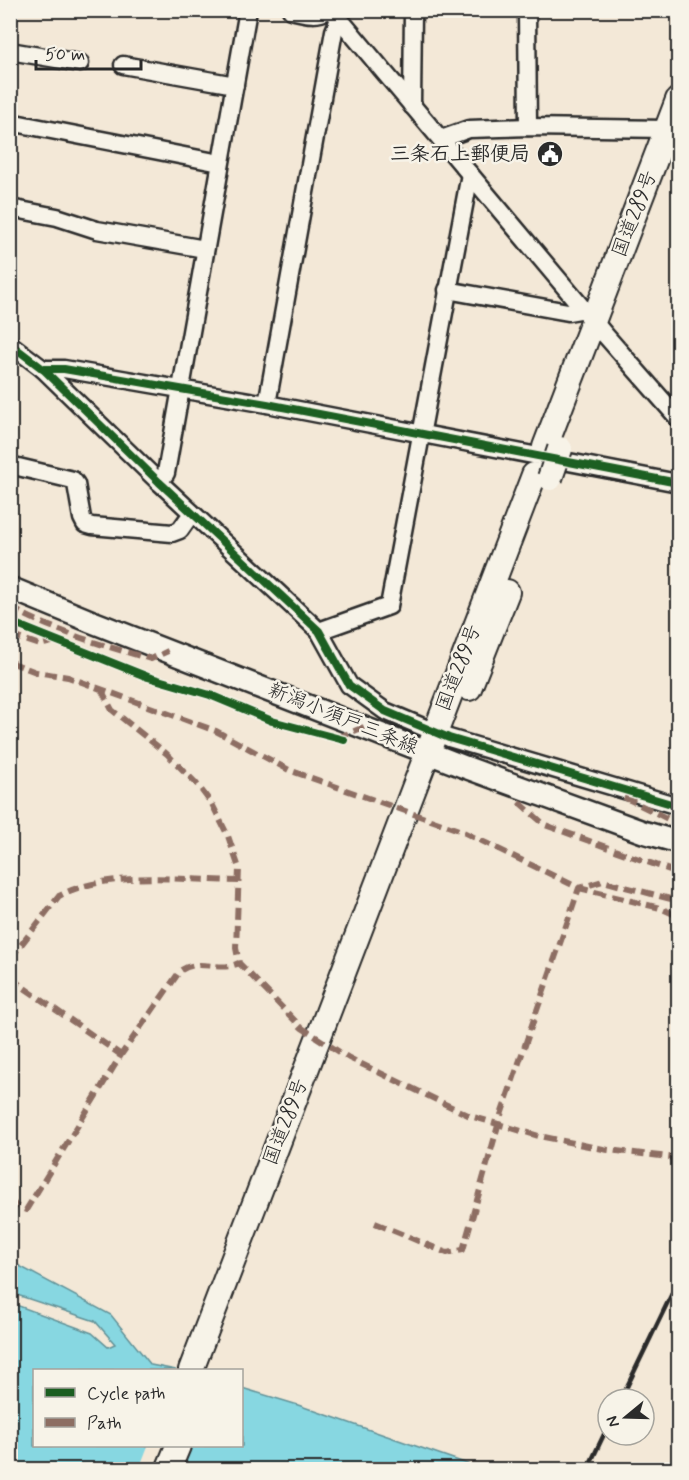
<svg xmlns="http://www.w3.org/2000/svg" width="689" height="1480" font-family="Mynerve,'Klee One',sans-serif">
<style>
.water{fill:#87d7e1;stroke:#629298;stroke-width:1.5}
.pier{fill:#f3e8d7}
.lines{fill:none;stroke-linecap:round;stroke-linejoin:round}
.minor-casing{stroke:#2b2b2b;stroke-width:21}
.major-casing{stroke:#2b2b2b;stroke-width:26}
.highway-casing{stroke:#2b2b2b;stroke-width:28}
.minor{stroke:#f7f3e8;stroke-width:16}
.major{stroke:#f7f3e8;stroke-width:21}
.highway{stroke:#f7f3e8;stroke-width:24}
.rail{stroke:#2b2b2b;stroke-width:4.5}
.highway-bridge-casing{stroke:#2b2b2b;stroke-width:28;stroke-linecap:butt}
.highway-bridge{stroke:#f7f3e8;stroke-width:24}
.quiet{stroke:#8d6e63;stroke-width:6;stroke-dasharray:12 6;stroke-linecap:butt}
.cycleway-casing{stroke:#f7f3e8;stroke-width:11}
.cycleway{stroke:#1b5e20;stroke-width:8}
.labels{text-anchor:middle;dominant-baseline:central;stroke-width:5;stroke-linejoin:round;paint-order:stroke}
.poi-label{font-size:20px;font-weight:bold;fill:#2b2b2b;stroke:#f7f3e8;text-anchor:end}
.street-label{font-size:20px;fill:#2b2b2b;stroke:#f7f3e8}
</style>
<rect width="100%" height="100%" fill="#f3e8d7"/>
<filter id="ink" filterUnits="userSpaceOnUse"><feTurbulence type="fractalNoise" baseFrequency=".0167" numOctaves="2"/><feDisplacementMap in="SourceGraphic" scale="12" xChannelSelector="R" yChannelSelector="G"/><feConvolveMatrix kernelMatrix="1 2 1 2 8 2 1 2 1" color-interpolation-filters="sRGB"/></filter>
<g filter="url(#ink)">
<path class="water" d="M10,1261l101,54 40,50 25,5h-142v76h208v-58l56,17 184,64h-471v-166l81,30 16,14 7,-3 -20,-23 -84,-28z"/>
<path class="pier" d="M148,1446h43l-10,24 -42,-1z"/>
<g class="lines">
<g class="minor-casing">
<g id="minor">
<path d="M291,10c13,3 25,7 37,0"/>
<path d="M332,10l274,326 72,82"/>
<path d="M527,10l1,117"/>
<path d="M10,51l70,12"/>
<path d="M123,65l112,20"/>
<path d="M412,106l1,-96"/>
<path d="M10,122l210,41"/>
<path d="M441,139l28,-10 59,-2 139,2"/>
<path d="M10,208l47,9 40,13 108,19"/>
<path d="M447,290l121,22 17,-3"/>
<path d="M10,344l33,25 116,113 160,149 30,54 36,26 64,27 229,68"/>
<path d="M43,369h21l203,35 411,79"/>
<path d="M267,404l67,-373 5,-12"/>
<path d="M10,463l4,3 59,14 3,4 6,34 3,6 7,2 80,7 8,-3 12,-17"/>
<path d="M159,482l7,-9 82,-463"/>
<path d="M319,631l70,-25 81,-432"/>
</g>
</g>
<g class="major-casing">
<path id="major" d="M10,588l80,33 372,145 181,66 35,10"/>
</g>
<g class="highway-casing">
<g id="highway">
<path d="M545,447l133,-347"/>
<path d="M469,688l38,-96"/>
<path d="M191,1370l343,-895"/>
<path d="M168,1470l10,-24"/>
</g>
</g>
<use href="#minor" class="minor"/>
<use href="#major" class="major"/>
<use href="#highway" class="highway"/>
<g class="rail">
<path d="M621,1399l57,-118"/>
<path d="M587,1470l21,-44"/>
</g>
<g class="highway-bridge-casing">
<path id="highway-bridge" d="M550,478l10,-29"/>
</g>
<use href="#highway-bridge" class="highway-bridge"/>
<g class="quiet">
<path d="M10,607c45,25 92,38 141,52l17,-8"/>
<path d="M10,635l30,10 16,-4"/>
<path d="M10,662l26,10 32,5 148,54 73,39 170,60 120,58 81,20 18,8"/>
<path d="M101,689l11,21 55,44 29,29 16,21 16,32 11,32 -3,80 3,15 63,65 47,30 121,58 69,20 69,14 70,8"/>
<path d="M337,738l27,-11"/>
<path d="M624,797l54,27"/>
<path d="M519,802l26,23 133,48"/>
<path d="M10,959l49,-63c48,-26 125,-16 180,-15"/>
<path d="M10,978l111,77"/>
<path d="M10,1199l6,7 10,4 95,-155 59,-84c19,-14 39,2 59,-8"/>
<path d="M375,1223l72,30 16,-3 38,-135 78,-227 24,-7 75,20"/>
</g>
<g class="cycleway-casing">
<g id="cycleway">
<path d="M10,344l33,25 116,113 160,149 30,54 36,26 64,27 229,68"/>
<path d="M43,369h21l203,35 411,79"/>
<path d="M10,622l138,55 62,18 62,26 72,19"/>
</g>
</g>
<use href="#cycleway" class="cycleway"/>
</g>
</g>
<defs>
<g id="civic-disc" transform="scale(1.35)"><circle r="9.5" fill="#2b2b2b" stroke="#f7f3e8"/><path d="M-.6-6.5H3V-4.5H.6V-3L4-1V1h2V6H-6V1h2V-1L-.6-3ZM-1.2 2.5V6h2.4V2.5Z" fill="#fff"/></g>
</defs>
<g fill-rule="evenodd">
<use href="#civic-disc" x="550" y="154"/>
</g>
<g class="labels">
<g class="poi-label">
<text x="530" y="154">三条石上郵便局</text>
</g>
<g class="street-label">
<text transform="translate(635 214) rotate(-69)">国道289号</text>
<text transform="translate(459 668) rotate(-69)">国道289号</text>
<text transform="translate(343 719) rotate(22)">新潟小須戸三条線</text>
<text transform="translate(286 1122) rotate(-69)">国道289号</text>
</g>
</g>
<rect width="689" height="1480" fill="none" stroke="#f7f3e8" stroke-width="36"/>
<rect x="18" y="18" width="653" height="1444" fill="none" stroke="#2b2b2b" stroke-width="2" filter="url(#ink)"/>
<rect x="33" y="1369" width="210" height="78" fill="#f7f3e8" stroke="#a5a39c" stroke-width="1.5"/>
<rect x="45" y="1388" width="30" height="9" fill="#1b5e20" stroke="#a5a39c" stroke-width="1.5"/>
<text x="87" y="1399" font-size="18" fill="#2b2b2b">Cycle path</text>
<rect x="45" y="1418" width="30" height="9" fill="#8d6e63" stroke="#a5a39c" stroke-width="1.5"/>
<text x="87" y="1429" font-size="18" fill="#2b2b2b">Path</text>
<g transform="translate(626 1417) rotate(251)"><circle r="28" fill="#f7f3e8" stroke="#a5a39c" stroke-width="1.5"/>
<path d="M0-4.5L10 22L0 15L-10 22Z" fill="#2b2b2b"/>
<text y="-9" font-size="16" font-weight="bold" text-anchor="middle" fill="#2b2b2b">N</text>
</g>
<path d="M36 60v9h105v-9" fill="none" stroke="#2b2b2b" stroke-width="3"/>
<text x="45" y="60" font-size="18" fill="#2b2b2b" stroke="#f7f3e8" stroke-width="4.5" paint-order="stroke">50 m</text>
</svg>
